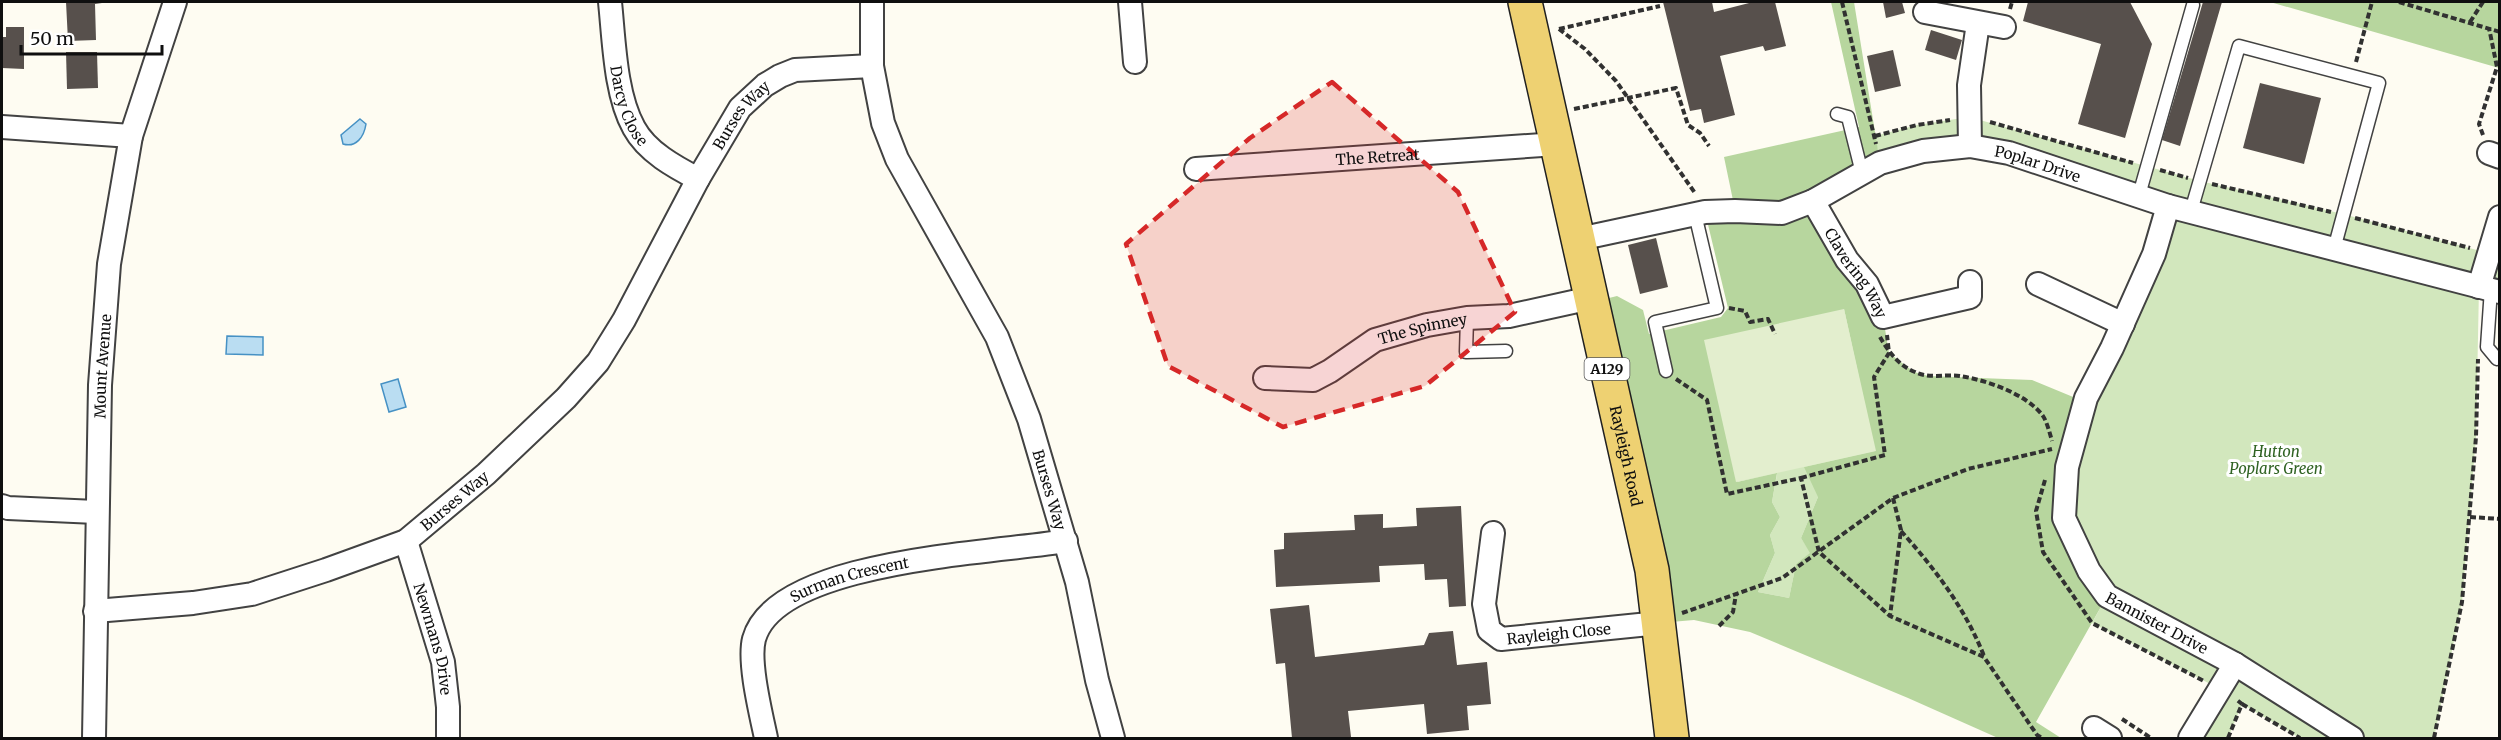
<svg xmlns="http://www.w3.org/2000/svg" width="2501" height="740" font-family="Merriweather,serif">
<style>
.green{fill:#d2e7bd}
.forest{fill:#b7d69e;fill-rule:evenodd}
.pitch{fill:#e3eece}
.water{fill:#baddf2;stroke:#4691c4;stroke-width:1.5}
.building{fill:#57504c}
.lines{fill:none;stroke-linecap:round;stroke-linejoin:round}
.service-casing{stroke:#424242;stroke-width:15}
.minor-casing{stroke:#424242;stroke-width:26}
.primary-casing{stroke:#202020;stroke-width:36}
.path{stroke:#313131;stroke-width:4;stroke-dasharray:6 3;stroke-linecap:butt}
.service{stroke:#fff;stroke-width:12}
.minor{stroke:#fff;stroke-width:22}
.primary{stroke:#eed172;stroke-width:33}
.marked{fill:#d62828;fill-opacity:0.2;stroke:#d62828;stroke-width:4.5;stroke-dasharray:12 8;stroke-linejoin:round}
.labels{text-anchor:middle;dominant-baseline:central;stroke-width:6;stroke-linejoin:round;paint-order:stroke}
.shield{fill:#fff;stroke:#575757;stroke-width:1.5}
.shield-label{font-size:14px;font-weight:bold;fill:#0f0f0f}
.street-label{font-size:15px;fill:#0f0f0f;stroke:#fff}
.park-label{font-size:15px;font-style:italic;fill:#306323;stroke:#fff}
</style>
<rect width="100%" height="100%" fill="#fefcf2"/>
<g class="green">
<path d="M1969,117l231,64 143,33 156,42v36l-20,-5 -3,150 -14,165 -28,136h-134l-58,-34 -14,34h-38l30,-49 -128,-66 15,-27 -43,-78 3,-51 97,-251 -155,-63 -129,10 -5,-27 42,-11z"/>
<path d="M1844,309l32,142 -58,46 -17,41 10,15 -15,11 -7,34 -31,-6 17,-39 -5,-18 10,-18 -8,-15 5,-28 -41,8 -32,-142z"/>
</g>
<g class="forest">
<path d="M1831,2h23l26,161 -67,38 70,116 6,36 25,19 14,4 104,4 46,19 -14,119 43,78 -71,126 25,16h-63l-90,-40 -158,-66 -56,-12 -35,3 -54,-324 12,-3 26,14 6,24 72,-17 7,-9 -23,-96 30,-2 -11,-53 135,-30zM1844,309l31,142 -71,16 14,30 -17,41 9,15 -14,11 -7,34 -31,-6 17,-39 -5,-18 10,-18 -8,-15 5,-29 -40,9z"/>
<path d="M2270,2h229v66z"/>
</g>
<path class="pitch" d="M1844,309l32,142 -140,31 -32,-142z"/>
<g class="water">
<path d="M360,119l6,5c-2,13 -10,24 -23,20l-2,-9z"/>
<path d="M227,336l36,1v18l-37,-1z"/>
<path d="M398,379l8,28 -17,5 -8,-28z"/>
</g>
<g class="building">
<path d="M66,2h36v1l-7,1 1,36 -28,1z"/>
<path d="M1663,2h49l2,10 39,-10h22l11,44 -21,5 -2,-5 -43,10 15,59 -31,8 -3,-14 -11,2z"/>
<path d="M1883,2h19l3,11 -19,5z"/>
<path d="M2028,2h102l22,42 -27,94 -47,-14 23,-80 -78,-23z"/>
<path d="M2203,2h19l-42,144 -18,-6z"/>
<path d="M6,27h18v42l-22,-1v-31h4z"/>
<path d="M1931,30l31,10 -6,20 -31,-10z"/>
<path d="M1893,50l8,36 -26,6 -8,-36z"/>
<path d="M66,52h31l1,36 -31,1z"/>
<path d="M2260,83l61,15 -17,66 -61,-16z"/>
<path d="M1656,238l12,49 -28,7 -12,-49z"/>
<path d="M1461,506l5,100 -17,1 -2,-28 -22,1 -1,-16 -45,2 1,16 -104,5 -2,-37 10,-1v-16l71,-3 -1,-15 29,-1v14l34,-2 -1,-18z"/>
<path d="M1309,605l6,52 109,-12 5,-12 24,-2 4,34 30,-3 4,42 -24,2 2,24 -42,4 -3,-30 -76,7 3,26 -59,1 -7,-75 -9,1 -6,-55z"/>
</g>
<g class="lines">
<g class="service-casing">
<g id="service">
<path d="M1837,114l11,3 14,56"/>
<path d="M2139,195l54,-190"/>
<path d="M2191,211l48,-165 140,37 -45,166"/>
<path d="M2491,289l-4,58 10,12"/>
<path d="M1467,318l-1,34 40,-1"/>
<path d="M1666,371l-11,-49 62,-14 -22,-94"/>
</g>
</g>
<g class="minor-casing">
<g id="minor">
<path id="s1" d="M610,2c4,38 5,92 24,126 13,24 41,39 64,51"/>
<path d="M872,2v64"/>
<path d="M1130,2l5,60"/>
<path d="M1925,12l79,15"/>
<path d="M2,127l129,9"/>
<path d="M1970,146l-1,-61 9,-62"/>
<path d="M2489,153l11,4"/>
<path id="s2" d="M1196,169l361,-25"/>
<path id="s3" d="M1813,201l34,59 20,24 16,33 87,-20v-15"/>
<path id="s4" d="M2168,206l-14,48 -42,94 -26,50 -19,69 -3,51 25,53 18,25 128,68 117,74"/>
<path id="s5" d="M1579,239l126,-27 30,-1 47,2 31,-12 67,-38 43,-12 47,-5 39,7 159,53 332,86"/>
<path d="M2038,284l85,40"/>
<path d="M2479,287l21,-70"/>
<path id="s6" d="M1265,378l48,2 17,-9 45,-31 52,-15 40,-7 42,-2 82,-18"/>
<path d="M2,506l6,2 88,4"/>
<path id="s7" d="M1493,533l-9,71 5,26 12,9 158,-16"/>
<path id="s8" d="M406,541l37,121 5,45v31"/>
<path id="s9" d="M95,611l98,-8 59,-9 74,-24 80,-29 80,-67 80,-76 32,-36 26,-42 74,-141 42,-71 25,-23 15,-9 15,-6 77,-4 11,57 14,36 100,178 32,82 48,163 20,98 16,58"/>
<path d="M2094,728l16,10"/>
<path id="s10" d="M94,738l6,-353 9,-121 22,-128 44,-134"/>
<path id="s11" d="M766,738c-5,-24 -18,-76 -12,-99 22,-80 243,-86 312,-98"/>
<path d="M2190,738l45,-74"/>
</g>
</g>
<g class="primary-casing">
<g id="primary">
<path id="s12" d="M1525,2l127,568 20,168"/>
</g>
</g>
<g class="path">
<path d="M1842,2l34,142"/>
<path d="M2399,2l101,30"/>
<path d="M2010,9l2,-7"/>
<path d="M2470,22l13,-20"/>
<path d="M1559,29l26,20 31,32 79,112"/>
<path d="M1559,29l101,-23"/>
<path d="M2356,62l16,-60"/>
<path d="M1574,109l102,-21 12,37 12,8 9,13"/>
<path d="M1990,122l143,41"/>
<path d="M2483,135l-4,-11 18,-57 -8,-39"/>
<path d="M1875,136l42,-11 33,-5"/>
<path d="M2160,170l28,8"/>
<path d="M2212,184l119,28"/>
<path d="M2355,218l115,30"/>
<path d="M1729,308l16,3 5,11 18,-3 7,15"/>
<path d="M1880,337c8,14 19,29 35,35 14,7 30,2 45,4 26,4 67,18 83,40 4,6 7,18 9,25"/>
<path d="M1676,379l31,21 20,94 74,-16 18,74 71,64"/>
<path d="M1801,478l84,-23 -11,-78 15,-24 -2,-18"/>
<path d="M2045,480l-9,31 7,41 49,71 112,58"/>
<path d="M1893,498l8,32 -11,86 94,41 53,78 5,3"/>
<path d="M2470,517l30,2"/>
<path d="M1901,531c34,38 64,77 83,125"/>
<path d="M1682,613l100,-35 111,-80 75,-29 84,-20"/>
<path d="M1719,626l14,-14 3,-18"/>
<path d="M2242,704l58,34"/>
<path d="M2122,719l29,19"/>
<path d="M2228,738l14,-34 -5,-4"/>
<path d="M2434,738l28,-136 14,-165 2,-78"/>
</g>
<use href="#service" class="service"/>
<use href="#minor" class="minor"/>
<use href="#primary" class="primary"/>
</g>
<path class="marked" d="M1332,82l126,110 57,120 -90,74 -142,41 -115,-61 -42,-122 124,-106z"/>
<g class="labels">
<rect class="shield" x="1584.5" y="358" width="45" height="22" rx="4.5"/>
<g class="shield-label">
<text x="1607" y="369">A129</text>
</g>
<g class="street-label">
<text stroke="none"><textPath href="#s1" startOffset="106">Darcy Close</textPath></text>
<text stroke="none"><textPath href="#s9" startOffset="870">Burses Way</textPath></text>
<text stroke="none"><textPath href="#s2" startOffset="182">The Retreat</textPath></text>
<text stroke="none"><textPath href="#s5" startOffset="478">Poplar Drive</textPath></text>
<text stroke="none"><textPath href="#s3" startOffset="84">Clavering Way</textPath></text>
<text stroke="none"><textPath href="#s6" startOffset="171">The Spinney</textPath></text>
<text stroke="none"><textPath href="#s10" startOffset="372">Mount Avenue</textPath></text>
<text stroke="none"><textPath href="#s12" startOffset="465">Rayleigh Road</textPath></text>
<text stroke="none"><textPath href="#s9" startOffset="1482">Burses Way</textPath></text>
<text stroke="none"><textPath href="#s9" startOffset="384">Burses Way</textPath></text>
<text stroke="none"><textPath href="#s11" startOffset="219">Surman Crescent</textPath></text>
<text stroke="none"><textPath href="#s4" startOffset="478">Bannister Drive</textPath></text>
<text stroke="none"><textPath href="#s7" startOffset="171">Rayleigh Close</textPath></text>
<text stroke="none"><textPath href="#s8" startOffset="102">Newmans Drive</textPath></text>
</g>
<g class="park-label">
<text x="2276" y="451">Hutton<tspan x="2276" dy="17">Poplars Green</tspan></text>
</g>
</g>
<rect width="2501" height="740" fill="none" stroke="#0f0f0f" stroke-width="6"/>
<path d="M21 45v9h141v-9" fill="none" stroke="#0f0f0f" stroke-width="3"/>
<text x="30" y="45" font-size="18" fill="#0f0f0f" stroke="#ffffff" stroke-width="4.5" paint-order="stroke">50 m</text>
</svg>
